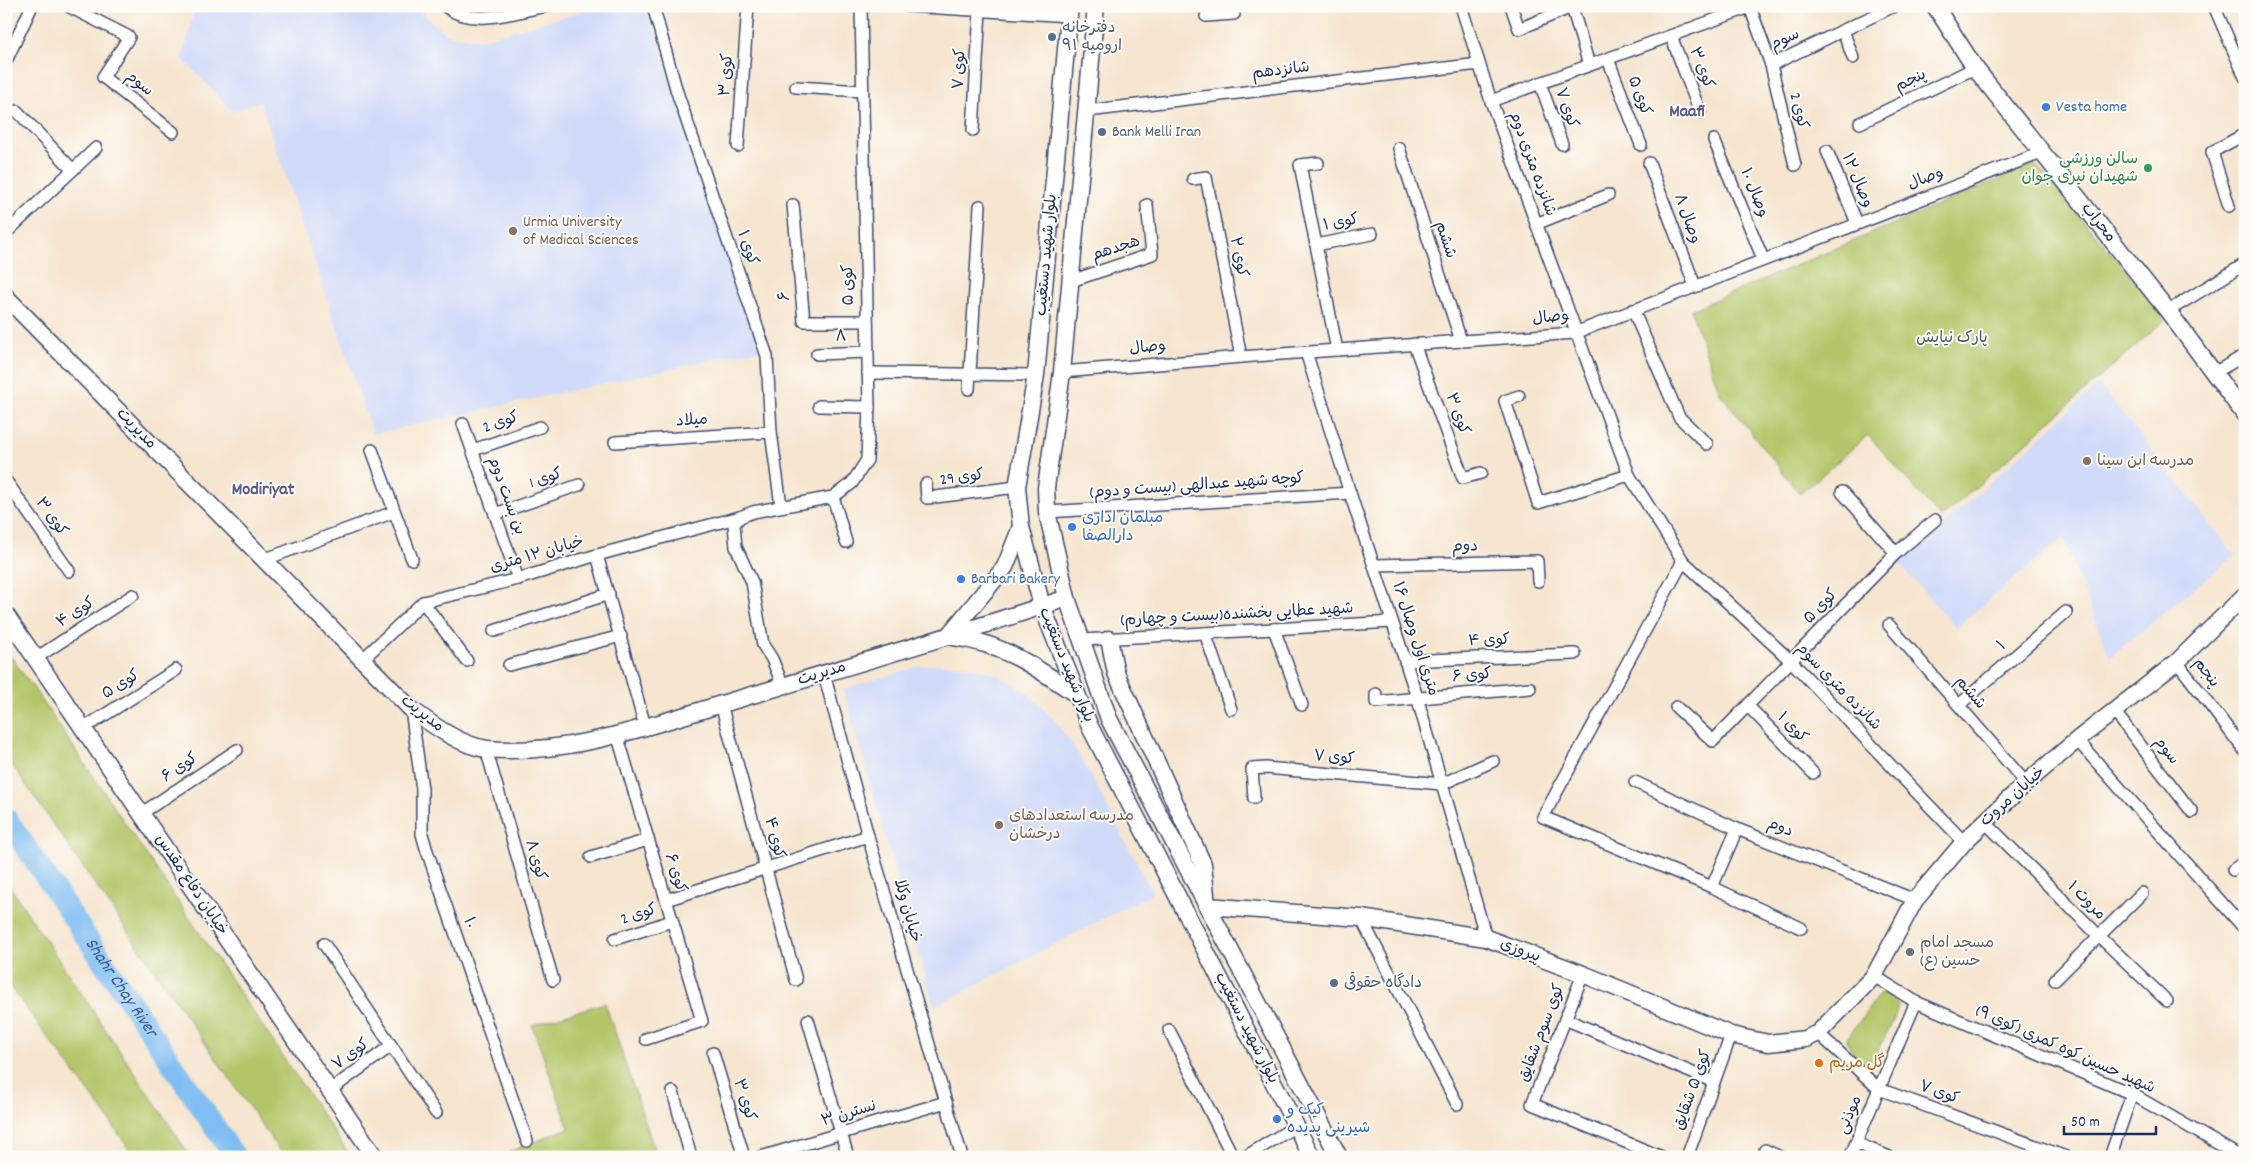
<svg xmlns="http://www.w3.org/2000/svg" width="2251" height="1163" font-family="Dekko,'Playpen Sans Arabic',sans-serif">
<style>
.built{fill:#d0daf9}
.green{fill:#b4c669;stroke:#687a64}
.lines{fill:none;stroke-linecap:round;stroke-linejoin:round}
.river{stroke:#7fbdf2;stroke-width:22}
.street-casing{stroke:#3c4a6f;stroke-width:14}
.secondary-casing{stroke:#3c4a6f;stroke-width:19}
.street{stroke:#fff;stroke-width:11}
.secondary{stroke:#fff;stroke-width:16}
.service-dot{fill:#5c6f8a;stroke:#fdfcf7;stroke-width:2}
.shop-dot{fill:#3f7fe0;stroke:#fdfcf7;stroke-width:2}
.leisure-dot{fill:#2e9e5b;stroke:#fdfcf7;stroke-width:2}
.education-dot{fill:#8d6e63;stroke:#fdfcf7;stroke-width:2}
.worship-dot{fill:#6b7280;stroke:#fdfcf7;stroke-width:2}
.food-dot{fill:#e8710a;stroke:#fdfcf7;stroke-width:2}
.labels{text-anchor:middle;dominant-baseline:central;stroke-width:4;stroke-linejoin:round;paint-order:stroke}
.service-label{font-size:16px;fill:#4e5e75;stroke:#fdfcf7;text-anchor:start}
.street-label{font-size:16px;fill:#1b2f5e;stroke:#fdfcf7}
.shop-label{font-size:16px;fill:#366cbe;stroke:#fdfcf7;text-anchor:start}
.leisure-label{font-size:16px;fill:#27864d;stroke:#fdfcf7;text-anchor:end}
.education-label{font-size:16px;fill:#785e54;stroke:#fdfcf7;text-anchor:start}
.park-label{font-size:16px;fill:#495c61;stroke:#fdfcf7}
.worship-label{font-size:16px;fill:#5b616d;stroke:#fdfcf7;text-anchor:start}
.food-label{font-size:16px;fill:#c56008;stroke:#fdfcf7;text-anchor:start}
.neighbourhood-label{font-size:18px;font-weight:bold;fill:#5a5c8d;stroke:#fdfcf7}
.water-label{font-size:18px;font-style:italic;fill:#395a8a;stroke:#fdfcf7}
</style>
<rect width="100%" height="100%" fill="#fdfcf7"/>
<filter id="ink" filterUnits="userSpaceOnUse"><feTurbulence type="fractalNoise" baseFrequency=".02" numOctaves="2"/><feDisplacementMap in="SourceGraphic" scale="10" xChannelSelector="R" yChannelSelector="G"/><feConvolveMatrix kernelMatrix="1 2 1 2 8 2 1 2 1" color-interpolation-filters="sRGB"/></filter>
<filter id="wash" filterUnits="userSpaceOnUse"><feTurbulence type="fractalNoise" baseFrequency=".0096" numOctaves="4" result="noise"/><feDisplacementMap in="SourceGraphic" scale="20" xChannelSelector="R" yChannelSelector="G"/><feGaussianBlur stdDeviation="1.12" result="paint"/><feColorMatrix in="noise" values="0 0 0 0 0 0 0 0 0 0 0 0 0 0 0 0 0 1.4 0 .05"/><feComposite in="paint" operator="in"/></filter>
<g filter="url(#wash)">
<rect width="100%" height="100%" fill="#f6e5cf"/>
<g class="built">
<path d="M196,6h218l32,28 34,6 122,-34h44l115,343 -388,85 -113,-333 -27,11 -51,-54z"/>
<path d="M2099,384l136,171 -125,102 -47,-119 -107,90 -57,-64z"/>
<path d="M945,664l25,2 27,9 28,16 30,29 25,36 73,137 -219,114 -91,-318 77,-23z"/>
</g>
<g class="green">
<path d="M2035,164l132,154 -226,200 -73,-83 -68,59 -80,-101 -29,-83z"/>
<path d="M6,650l26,36 319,471h-67l-278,-401z"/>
<path d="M6,881l185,276h-57l-28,-42 -95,-127 -5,-13z"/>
<path d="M1880,993l11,3 7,10 -5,16 -25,45 -11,-7 -11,-20z"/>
<path d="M605,1003l52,154h-152l4,-5 60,-24 -37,-103z"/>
</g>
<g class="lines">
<path class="river" id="s1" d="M6,818l229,339"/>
</g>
</g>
<g filter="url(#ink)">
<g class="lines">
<g class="street-casing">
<g id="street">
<path d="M68,6l61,31 -26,40 70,55"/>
<path d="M445,6c27,22 69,6 101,0"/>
<path d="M653,6l24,86 90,264 4,76 10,74"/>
<path d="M907,6l162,10"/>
<path d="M1461,6l30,95 138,374 54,86 108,100 173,181"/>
<path d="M1511,6l8,23 55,-23"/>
<path d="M2214,6l31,71"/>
<path d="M1572,7l17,58"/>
<path d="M1206,16l28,-2v-8"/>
<path d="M1843,30l10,28"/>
<path d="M1671,36l29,76"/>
<path d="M1608,59l33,86"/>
<path d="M6,61l26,-55"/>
<path d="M1771,65l123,-59"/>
<path d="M1540,83l22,61"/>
<path d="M796,87l66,4"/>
<path d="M1491,101l259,-94 21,58 24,100"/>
<path d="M17,111l56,59"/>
<path d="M1087,111l392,-47"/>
<path d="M1860,123l115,-55"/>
<path d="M973,130l7,-120"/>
<path d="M1714,140l49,119"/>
<path d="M738,146l10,-140"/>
<path d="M1399,148l62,193"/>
<path d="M1827,151l30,72"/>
<path d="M1318,163l-18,2 37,185"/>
<path d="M1649,163l46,123"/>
<path d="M1193,179l13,-2 35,180"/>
<path d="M793,205l11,116h62"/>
<path d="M2229,206l-17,-54 33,-18"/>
<path d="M1536,224l72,-29"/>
<path d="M6,233l90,-85"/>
<path d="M1316,245l56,-11"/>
<path d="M1071,281l81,-27 -5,-49"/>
<path d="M1633,310l46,107 28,27"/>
<path d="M2168,311l77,-47"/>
<path d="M1414,344l49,134 18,-5"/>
<path d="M1306,352l44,141 67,204 69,241"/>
<path d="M817,354l50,-2"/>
<path d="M1062,372l179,-15 334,-24 466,-180"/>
<path d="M868,373l168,2"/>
<path d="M2214,373l31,-18"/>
<path d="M969,389l11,-183"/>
<path d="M1519,396l-14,5 33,102 91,-28"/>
<path d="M819,406l50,1"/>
<path d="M463,424l55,155"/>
<path d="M615,442l156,-10"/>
<path d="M372,450l40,109"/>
<path d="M473,450l67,-23"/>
<path d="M6,481l63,90"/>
<path d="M926,484l1,14 90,-11"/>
<path d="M1842,492l54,61"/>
<path d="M833,497l13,45"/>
<path d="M1047,512l303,-19"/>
<path d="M495,514l84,-29"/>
<path d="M597,555l48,171"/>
<path d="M263,560l131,-48"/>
<path d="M1683,561l-140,256 169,70 89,41"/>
<path d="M1375,565l162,-4 1,20"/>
<path d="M423,602l44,59"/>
<path d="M1889,625l137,158"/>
<path d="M1274,629l28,76"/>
<path d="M494,631l115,-37"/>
<path d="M1205,633l26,76"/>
<path d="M1083,640l309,-18"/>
<path d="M36,658l97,-63"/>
<path d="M363,659l60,-57 95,-23 79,-24 143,-38"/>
<path d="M1405,661l170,-7"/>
<path d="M2177,662l68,89"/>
<path d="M509,665l112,-29"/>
<path d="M824,674l44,162 94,321"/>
<path d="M783,686l-11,-27 -9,-14 -11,-63 -16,-35 -2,-23 6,-7 13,-5 80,-15 19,-14 15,-23 2,-53 -8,-401"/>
<path d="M1376,694v8l154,-14"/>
<path d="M721,704l75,276"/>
<path d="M1959,705l107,-93"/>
<path d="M1748,706l65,67"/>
<path d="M1676,707l37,34 183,-188 39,-33"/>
<path d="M411,709l11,80v45l4,14 101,293"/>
<path d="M2114,711l78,101"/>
<path d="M84,728l92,-58"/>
<path d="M617,734l85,287 -56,18"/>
<path d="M2077,740l168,189"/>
<path d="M486,749l67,231"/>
<path d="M1635,782l102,47 178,71"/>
<path d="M1254,798l-2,-29 14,-1 176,16 51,-23"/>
<path d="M142,813l95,-63"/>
<path d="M1985,822l114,114 68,65"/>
<path d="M591,857l57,-17"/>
<path d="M2233,870l12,-9"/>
<path d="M1712,887l25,-58"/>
<path d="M666,900l202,-64"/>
<path d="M1361,918l96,186"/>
<path d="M615,939l57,-18"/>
<path d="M324,944l112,169"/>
<path d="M1583,974l-51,130 130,53"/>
<path d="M1874,976l42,26 216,92 109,63"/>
<path d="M2055,980l87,-87"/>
<path d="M1565,1019l149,63"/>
<path d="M808,1020l40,137"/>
<path d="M1169,1030l64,127"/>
<path d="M1818,1033l61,56 187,68"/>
<path d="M713,1053l31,104"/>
<path d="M329,1091l62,-45"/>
<path d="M673,1092l18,65"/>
<path d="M1856,1143l33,14"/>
<path d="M1765,1150l15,7"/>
<path d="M761,1157l185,-55"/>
<path d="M1245,1157l51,-31"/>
<path d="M1687,1157l44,-122"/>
<path d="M1850,1157l66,-155"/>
<path d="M2110,1157l22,-63"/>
</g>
</g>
<g class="secondary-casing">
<g id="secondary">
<path d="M1070,6l-34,369 -19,112 4,40 21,79 48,121 222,430"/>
<path d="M1096,6l-34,366 -16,116 1,24 20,86 42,121 230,438"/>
<path d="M1935,6l40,62 193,243 77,104"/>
<path d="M6,297l405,412c20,15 50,37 76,40 84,8 175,-28 255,-51 108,-32 217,-64 325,-100"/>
<path d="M6,615l369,542"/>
<path d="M948,636l57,-69 16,-40"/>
<path d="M953,637c47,5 86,32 124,58"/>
<path d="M1109,639l7,34 87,191 4,42 154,12 125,20 97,36 148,61 37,8 38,-4 12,-6 56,-57 41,-76 49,-58 62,-59 51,-43 100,-78 68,-67"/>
</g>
</g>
<use href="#street" class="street"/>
<use href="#secondary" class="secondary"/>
</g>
</g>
<g class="service-dot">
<circle cx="1052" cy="37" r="5"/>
<circle cx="1102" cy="132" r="5"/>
<circle cx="1334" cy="983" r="5"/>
</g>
<g class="shop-dot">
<circle cx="2046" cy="107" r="5"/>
<circle cx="1072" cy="527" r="5"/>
<circle cx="961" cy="579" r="5"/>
<circle cx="1277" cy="1119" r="5"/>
</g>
<circle class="leisure-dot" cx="2148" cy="168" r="5"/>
<g class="education-dot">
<circle cx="513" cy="231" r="5"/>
<circle cx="2087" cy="461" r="5"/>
<circle cx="999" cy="825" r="5"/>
</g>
<circle class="worship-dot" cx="1910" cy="952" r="5"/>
<circle class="food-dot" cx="1819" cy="1063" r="5"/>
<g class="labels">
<g class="service-label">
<text x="1062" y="28">دفترخانه<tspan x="1062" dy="18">۹۱ ارومیه</tspan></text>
<text x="1112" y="132">Bank Melli Iran</text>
<text x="1344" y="983">دادگاه حقوقی</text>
</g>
<g class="street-label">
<text transform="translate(1785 40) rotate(-25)">سوم</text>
<text transform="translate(1701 68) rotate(69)">کوی ۳</text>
<text transform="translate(960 69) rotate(-87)">کوی ۷</text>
<text transform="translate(1281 71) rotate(-7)">شانزدهم</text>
<text transform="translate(727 75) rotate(-86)">کوی ۳</text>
<text transform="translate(1911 81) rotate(-26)">پنجم</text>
<text transform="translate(139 84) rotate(38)">سوم</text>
<text transform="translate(1639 96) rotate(69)">کوی ۵</text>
<text transform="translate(1566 108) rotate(71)">کوی ۷</text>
<text transform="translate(1798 111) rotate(76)">کوی 2</text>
<text transform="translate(1532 164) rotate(70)">شانزده متری دوم</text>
<text transform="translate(1926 179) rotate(-21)">وصال</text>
<text transform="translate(1857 181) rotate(67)">وصال ۱۲</text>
<text transform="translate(1754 193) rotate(68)">وصال ۱۰</text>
<text transform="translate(1687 219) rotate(70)">وصال ۸</text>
<text transform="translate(1341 223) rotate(-11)">کوی ۱</text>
<text transform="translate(2098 223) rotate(51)">محراب</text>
<text transform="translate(1445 240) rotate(72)">ششم</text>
<text transform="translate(747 248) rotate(71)">کوی ۱</text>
<text transform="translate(1116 249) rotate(-18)">هجدهم</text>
<text transform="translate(1047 255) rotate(-85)">بلوار شهید دستغیب</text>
<text transform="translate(1238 257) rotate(79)">کوی ۲</text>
<text transform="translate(849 285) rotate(-91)">کوی ۵</text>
<text transform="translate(785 296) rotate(-95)">۶</text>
<text transform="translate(1551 318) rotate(-6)">وصال</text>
<text transform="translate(841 337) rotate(-2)">۸</text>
<text transform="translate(1148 348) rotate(-5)">وصال</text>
<text transform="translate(1457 414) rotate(70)">کوی ۳</text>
<text transform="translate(692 421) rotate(-4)">میلاد</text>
<text transform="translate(501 423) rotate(-19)">کوی 2</text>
<text transform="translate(136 429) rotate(46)">مدیریت</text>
<text transform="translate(962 478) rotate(-7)">کوی 29</text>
<text transform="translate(546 479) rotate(-19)">کوی 1</text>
<text transform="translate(1197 486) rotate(-4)">کوچه شهید عبدالهی (بیست و دوم)</text>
<text transform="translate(506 496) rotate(70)">بن بست دوم</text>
<text transform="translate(51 517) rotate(55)">کوی ۳</text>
<text transform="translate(1465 547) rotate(-1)">دوم</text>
<text transform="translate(537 555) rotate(-16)">خیابان ۱۲ متری</text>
<text transform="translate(1821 607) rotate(-46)">کوی ۵</text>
<text transform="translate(76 613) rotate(-33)">کوی ۴</text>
<text transform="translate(1237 615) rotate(-3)">شهید عطایی بخشنده(بیست و چهارم)</text>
<text transform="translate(1415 639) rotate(72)">۱۶ متری اول وصال</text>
<text transform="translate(1489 641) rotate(-2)">کوی ۴</text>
<text transform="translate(2002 646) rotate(-41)">۱</text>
<text transform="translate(1066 665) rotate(68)">بلوار شهید دستغیب</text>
<text transform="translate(2206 673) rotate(53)">پنجم</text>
<text transform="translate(822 674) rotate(-17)">مدیریت</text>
<text transform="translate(1472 676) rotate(-5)">کوی ۶</text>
<text transform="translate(121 685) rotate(-32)">کوی ۵</text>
<text transform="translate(1838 687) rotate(46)">شانزده متری سوم</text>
<text transform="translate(1970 693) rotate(49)">ششم</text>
<text transform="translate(422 714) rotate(38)">مدیریت</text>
<text transform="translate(1792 728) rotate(46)">کوی ۱</text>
<text transform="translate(2166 751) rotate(52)">سوم</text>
<text transform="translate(1334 758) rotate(5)">کوی ۷</text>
<text transform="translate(180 768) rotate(-34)">کوی ۶</text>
<text transform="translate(2013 797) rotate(-42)">خیابان مروت</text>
<text transform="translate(1780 828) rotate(22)">دوم</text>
<text transform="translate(774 838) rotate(75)">کوی ۴</text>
<text transform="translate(535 860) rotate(74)">کوی ۸</text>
<text transform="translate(675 873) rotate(73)">کوی ۶</text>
<text transform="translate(191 885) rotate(56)">خیابان دفاع مقدس</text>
<text transform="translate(2086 901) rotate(45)">مروت ۱</text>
<text transform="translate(907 911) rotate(74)">خیابان وکلا</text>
<text transform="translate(639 915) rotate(-18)">کوی 2</text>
<text transform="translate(469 923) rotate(71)">۱۰</text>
<text transform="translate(1520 951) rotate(21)">پیروزی</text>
<text transform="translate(1246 1028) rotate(63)">بلوار شهید دستغیب</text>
<text transform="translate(1542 1033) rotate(-69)">کوی سوم شقایق</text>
<text transform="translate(2065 1050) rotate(24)">شهید حسین کوه کمری (کوی ۹)</text>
<text transform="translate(351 1055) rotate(-36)">کوی ۷</text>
<text transform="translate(1693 1090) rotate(-70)">کوی ۵ شقایق</text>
<text transform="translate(1939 1093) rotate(20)">کوی ۷</text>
<text transform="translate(744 1100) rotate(73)">کوی ۳</text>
<text transform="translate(849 1114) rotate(-17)">نسترن ۳</text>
<text transform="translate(1850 1115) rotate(-67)">موذنی</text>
</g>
<g class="shop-label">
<text x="2056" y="107">Vesta home</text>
<text x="1082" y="518">مبلمان اداری<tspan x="1082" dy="18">دارالصفا</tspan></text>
<text x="971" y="579">Barbari Bakery</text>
<text x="1287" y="1110">کیک و<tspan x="1287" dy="18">شیرینی پدیده</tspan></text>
</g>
<g class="leisure-label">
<text x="2138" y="159">سالن ورزشی<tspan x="2138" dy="18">شهیدان نیری جوان</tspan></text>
</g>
<g class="education-label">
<text x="523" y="222">Urmia University<tspan x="523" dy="18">of Medical Sciences</tspan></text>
<text x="2097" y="461">مدرسه ابن سینا</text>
<text x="1009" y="816">مدرسه استعدادهای<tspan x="1009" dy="18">درخشان</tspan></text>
</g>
<g class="park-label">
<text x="1952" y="338">پارک نیایش</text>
</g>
<g class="worship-label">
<text x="1920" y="943">مسجد امام<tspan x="1920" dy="18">حسین (ع)</tspan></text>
</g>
<g class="food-label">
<text x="1829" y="1063">گل مریم</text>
</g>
<g class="neighbourhood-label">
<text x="1687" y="112">Maafi</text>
<text x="263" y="490">Modiriyat</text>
</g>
<g class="water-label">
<text stroke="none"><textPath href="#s1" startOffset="205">Shahr Chay River</textPath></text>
</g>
</g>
<rect width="2251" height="1163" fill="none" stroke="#fdfcf7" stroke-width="25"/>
<path d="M2064 1126v8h92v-8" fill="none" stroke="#1b2f5e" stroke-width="2.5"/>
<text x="2071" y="1126" font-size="15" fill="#1b2f5e" stroke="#fdfcf7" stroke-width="4" paint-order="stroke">50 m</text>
</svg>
